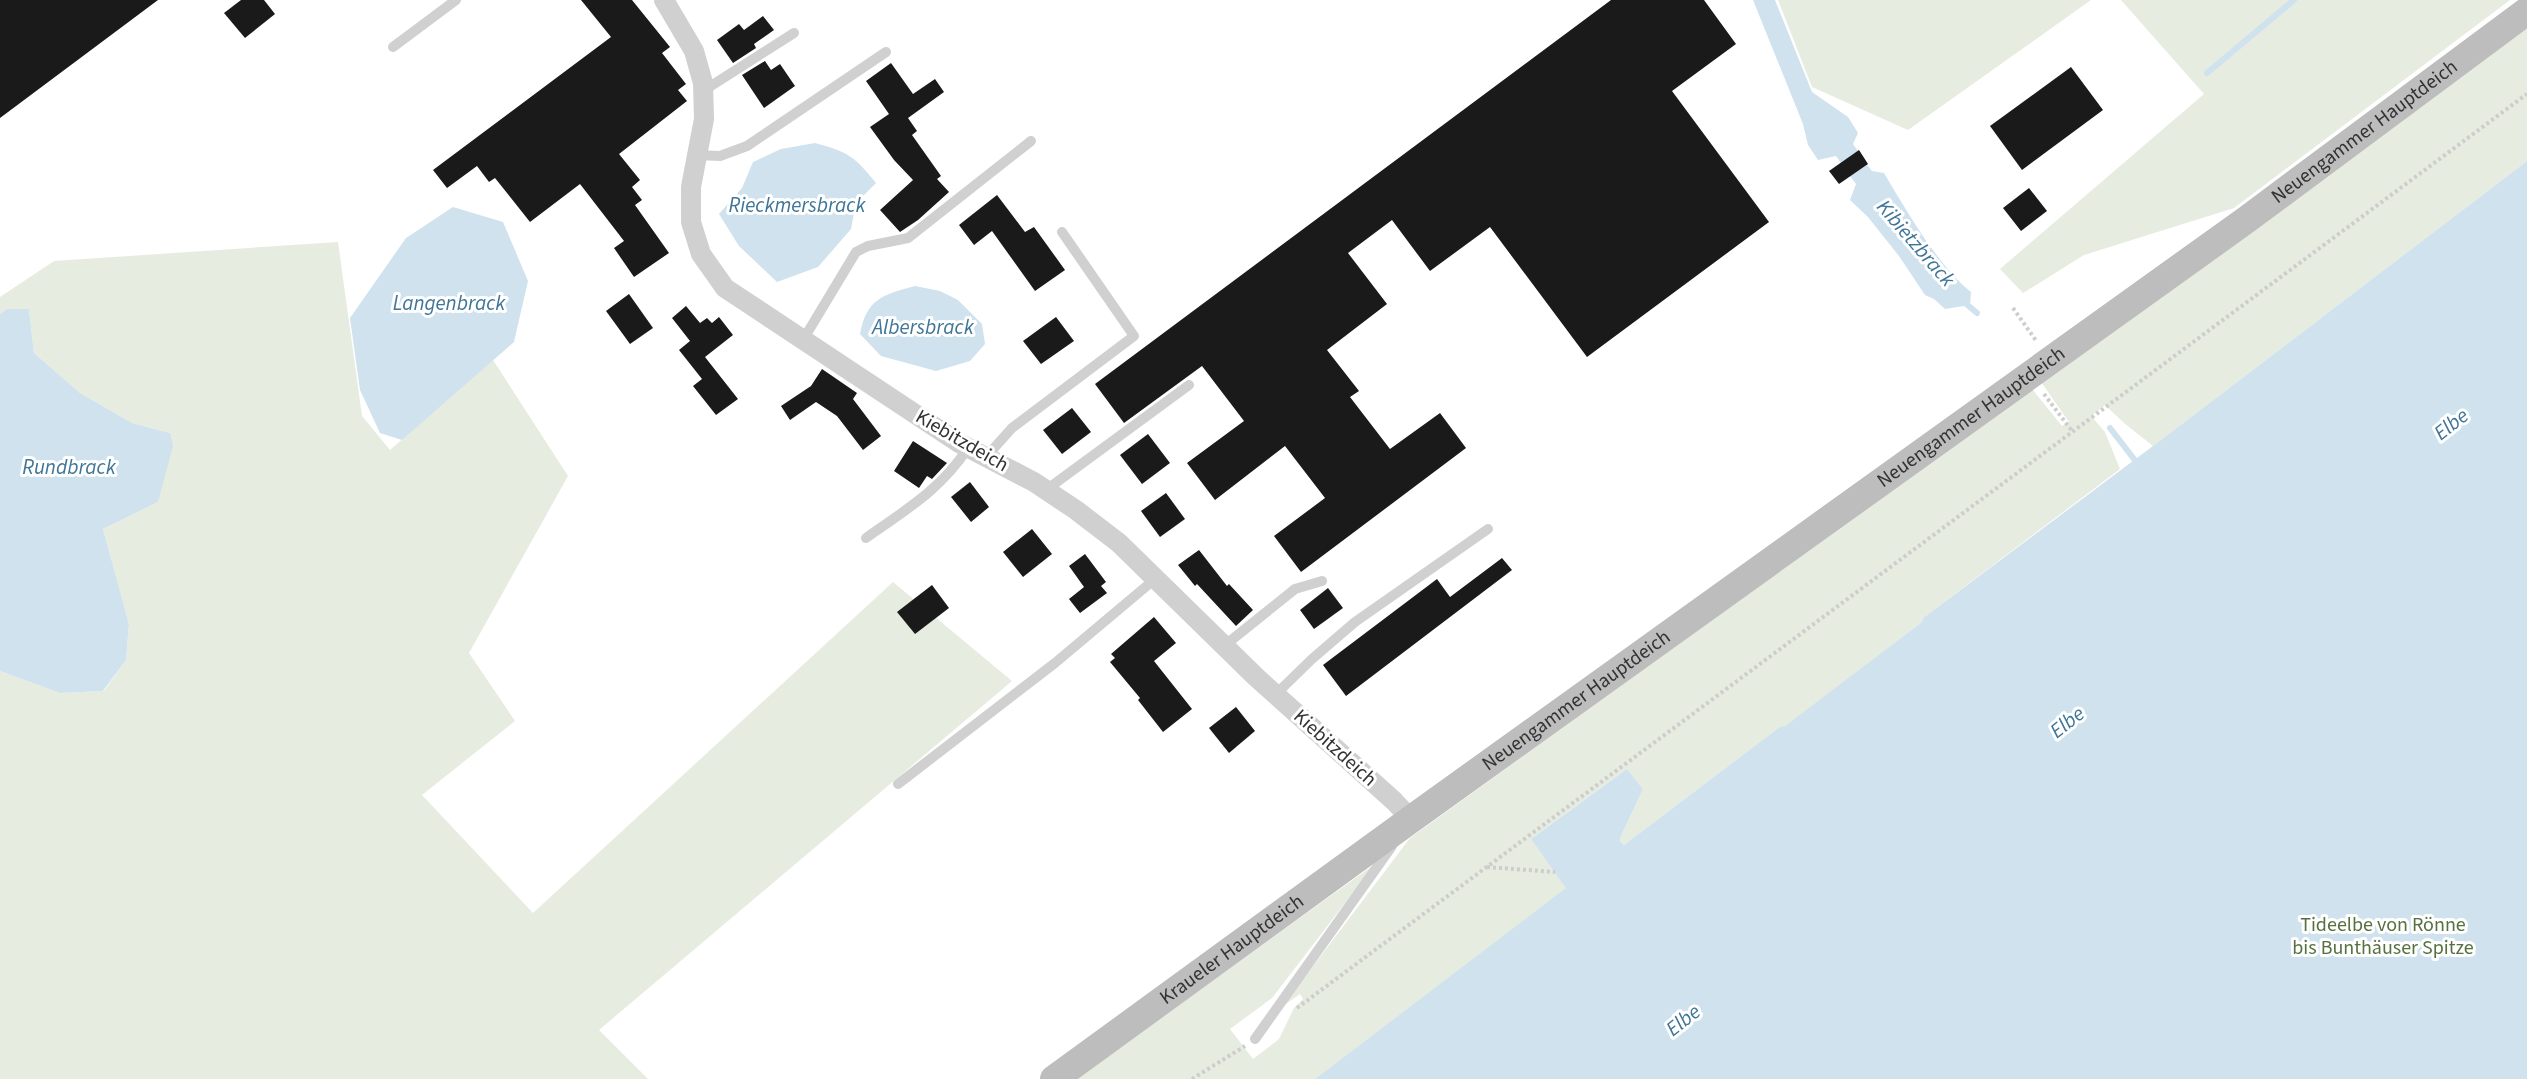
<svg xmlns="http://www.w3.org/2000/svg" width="2527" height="1079" font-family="'Source Sans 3',sans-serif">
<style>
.green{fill:#e6ecdf}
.water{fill:#cfe2ee}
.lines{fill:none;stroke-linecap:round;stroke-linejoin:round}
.stream{stroke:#cfe2ee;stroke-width:6}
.building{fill:#1a1a1a}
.path{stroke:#cdcdcd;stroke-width:4;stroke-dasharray:3 3;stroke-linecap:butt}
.lane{stroke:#d0d0d0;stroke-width:10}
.street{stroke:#d0d0d0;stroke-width:20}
.secondary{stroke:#bdbdbd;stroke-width:28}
.labels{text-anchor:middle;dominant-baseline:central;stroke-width:6;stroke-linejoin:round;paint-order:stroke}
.street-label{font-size:20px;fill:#333;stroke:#fff}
.park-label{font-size:20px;fill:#56703f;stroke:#fff}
.water-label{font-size:21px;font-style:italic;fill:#3f7597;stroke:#fff}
</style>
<rect width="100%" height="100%" fill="#fff"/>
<g class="green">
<path d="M1778,0h313l-183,130 -96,-43z"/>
<path d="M2121,0h389l-276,208 -150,47 -61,38 -23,-24 204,-175z"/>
<path d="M2527,25v136l-374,285 -29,-23 -19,-18 -14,11 14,16 15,37 -197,149 -1,4 -138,106 -3,-2 -157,119 -4,-4 1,-5 22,-47 -16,-20 -96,70 36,49 -252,191h-239l299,-215 -103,134 -42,31 23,30 26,-20 15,-31 9,-9 -3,-5 -17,12 127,-168 622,-449 30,37 7,-4 -28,-40z"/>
<path d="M338,242l24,174 28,34 103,-90 75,116 -99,177 46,68 -93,74 111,118 360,-331 119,99 -413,349 49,49h-648v-408l60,22 44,-2 22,-31 3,-36 -26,-95 55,-27 12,-69 -38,-10 -52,-30 -46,-40 -5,-44h-22l-7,5v-17l54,-36z"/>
</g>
<g class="water">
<path d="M1753,0h22l37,92 36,25 10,16 -5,11 5,7 -17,12 -5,-7 -18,4 -10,-15 -5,-21z"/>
<path d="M815,143c34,9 40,14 61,40l-20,20 -5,26 -33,38 -41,15 -38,-36 -20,-32 23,-26 11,-26 28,-13z"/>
<path d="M2527,161v918h-1212l251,-191 -35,-49 96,-70 16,20 -22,47 -1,5 4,4 157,-119 3,1 138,-105 1,-4 230,-172z"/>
<path d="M1867,165l5,6 12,2c22,37 54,93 87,119l-1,13 -25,4 -11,-10 -9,-4 -26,-39 -31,-39 -18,-17 6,-16 -6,-8z"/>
<path d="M453,207l50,15 25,59 -14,61 -112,98 -22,-7 -20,-43 -10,-72 56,-80z"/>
<path d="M915,286l25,5 18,9 24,24 3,20 -15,17 -34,10 -55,-15 -21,-22c6,-35 24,-40 55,-48z"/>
<path d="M7,309h22l5,44 46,40 52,30 38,10 3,13 -15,56 -55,27 26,95 -3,36 -23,31 -43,2 -60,-22v-357z"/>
</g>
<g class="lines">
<g class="stream">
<path d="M2207,73l87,-73"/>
<path d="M1964,302l13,11"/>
<path d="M2110,428l24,31"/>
</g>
</g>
<g class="building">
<path d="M0,0h158l-158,118z"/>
<path d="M241,0h23l11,14 -30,24 -21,-25z"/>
<path d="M581,0h51l38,47 -8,6 24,31 -8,6 9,11 -68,53 21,26 -8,7 10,13 -7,5 34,48 -35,24 -20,-29 10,-7 -44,-57 -50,38 -35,-44 -6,4 -12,-16 -30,22 -14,-18 178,-133z"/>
<path d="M1611,0h93l32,44 -64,47 97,131 -182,135 -97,-130 -60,44 -38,-51 -44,33 39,51 -60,46 32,41 -9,6 40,52 50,-36 26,35 -165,124 -27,-36 51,-38 -40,-52 -70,54 -28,-37 57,-42 -42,-55 -78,57 -29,-39z"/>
<path d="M763,16l11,14 -20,14 2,4 -23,15 -16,-23 22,-16 5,6z"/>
<path d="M765,61l6,9 9,-6 15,22 -31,22 -22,-33z"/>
<path d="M891,63l22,31 22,-15 9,13 -36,26 9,13 -5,4 29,41 -4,3 12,13 -31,28 -18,12 -20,-22 33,-30 -19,-20 -24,-33 19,-13 -23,-33z"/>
<path d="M2071,67l32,43 -81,60 -32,-44z"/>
<path d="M1859,150l9,14 -29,20 -10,-13z"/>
<path d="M2029,188l18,23 -26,20 -18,-23z"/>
<path d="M997,195l28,37 9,-5 31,43 -30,21 -43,-60 -18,14 -15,-20z"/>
<path d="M629,294l24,34 -23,16 -24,-33z"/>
<path d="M686,306l14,17 7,-5 5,5 7,-6 14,18 -28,22 33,42 -22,16 -23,-29 9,-7 -23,-29 11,-9 -18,-23z"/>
<path d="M1056,317l18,24 -33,23 -18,-23z"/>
<path d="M822,369l35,24 -4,6 28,37 -18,14 -26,-34 -21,-14 -26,18 -9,-14 30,-20z"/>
<path d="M1072,408l19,24 -29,22 -19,-24z"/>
<path d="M1148,434l22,29 -28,21 -22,-29z"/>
<path d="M913,441l34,22 -15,16 -5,-3 -8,12 -25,-17z"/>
<path d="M970,482l19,25 -18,15 -20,-25z"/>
<path d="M1166,493l19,26 -25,18 -19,-26z"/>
<path d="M1032,529l20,25 -29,23 -20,-25z"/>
<path d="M1199,550l28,36 2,-2 24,26 -17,16 -39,-42 -2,2 -17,-21z"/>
<path d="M1085,554l21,28 -5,4 6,7 -27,20 -11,-14 15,-12 -15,-21z"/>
<path d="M1502,558l10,12 -166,126 -23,-31 114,-86 13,18z"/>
<path d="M932,585l17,23 -34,26 -18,-22z"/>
<path d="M1328,588l15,20 -29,21 -14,-19z"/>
<path d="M1154,617l22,26 -22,18 38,48 -29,23 -25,-32 2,-2 -30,-36 5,-4 -4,-4z"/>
<path d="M1236,707l19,24 -26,22 -20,-25z"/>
</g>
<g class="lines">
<g class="path">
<path d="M2013,308l24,34"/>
<path d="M2044,394l28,37"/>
<path d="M1487,867l68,5"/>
<path d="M1297,1008l1230,-914"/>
<path d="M1192,1079l53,-33"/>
</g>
<g class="lane">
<path d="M393,47l63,-47"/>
<path d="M703,91l91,-58"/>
<path d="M696,155l24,1 27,-10 139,-94"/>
<path d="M803,340l53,-88 12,-6 40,-8 123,-97"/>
<path d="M986,457l26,-29 122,-92 -72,-104"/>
<path d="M1046,490l143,-105"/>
<path d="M866,538c41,-29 74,-48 102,-90"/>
<path d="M1224,646l71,-57 27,-8"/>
<path d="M1275,695l37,-36 43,-37 133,-93"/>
<path d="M898,784l157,-121 100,-84"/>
<path d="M1255,1039l137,-193"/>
</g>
<path class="street" d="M664,0l30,51 9,32 1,36 -13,68v35l10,32 24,34 234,155 75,39 42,28 43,33 137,134 138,124 17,18"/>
<path class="secondary" id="s1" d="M1054,1079l356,-259 836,-600 281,-209"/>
</g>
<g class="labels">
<g class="street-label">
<text stroke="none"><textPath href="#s1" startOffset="1617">Neuengammer Hauptdeich</textPath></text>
<text stroke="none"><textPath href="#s1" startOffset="1131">Neuengammer Hauptdeich</textPath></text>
<text transform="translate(962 441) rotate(30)">Kiebitzdeich</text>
<text stroke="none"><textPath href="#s1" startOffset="645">Neuengammer Hauptdeich</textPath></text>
<text transform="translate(1335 748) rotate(42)">Kiebitzdeich</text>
<text stroke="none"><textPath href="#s1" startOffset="220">Kraueler Hauptdeich</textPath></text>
</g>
<g class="park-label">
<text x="2383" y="925">Tideelbe von Rönne<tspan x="2383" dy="23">bis Bunthäuser Spitze</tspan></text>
</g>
<g class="water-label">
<text x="797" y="205">Rieckmersbrack</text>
<text transform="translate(1916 243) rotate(49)">Kibietzbrack</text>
<text x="449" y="303">Langenbrack</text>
<text x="923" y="327">Albersbrack</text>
<text transform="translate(2451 424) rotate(-38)">Elbe</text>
<text x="69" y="467">Rundbrack</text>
<text transform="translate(2067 722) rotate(-38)">Elbe</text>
<text transform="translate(1683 1020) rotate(-38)">Elbe</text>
</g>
</g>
</svg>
